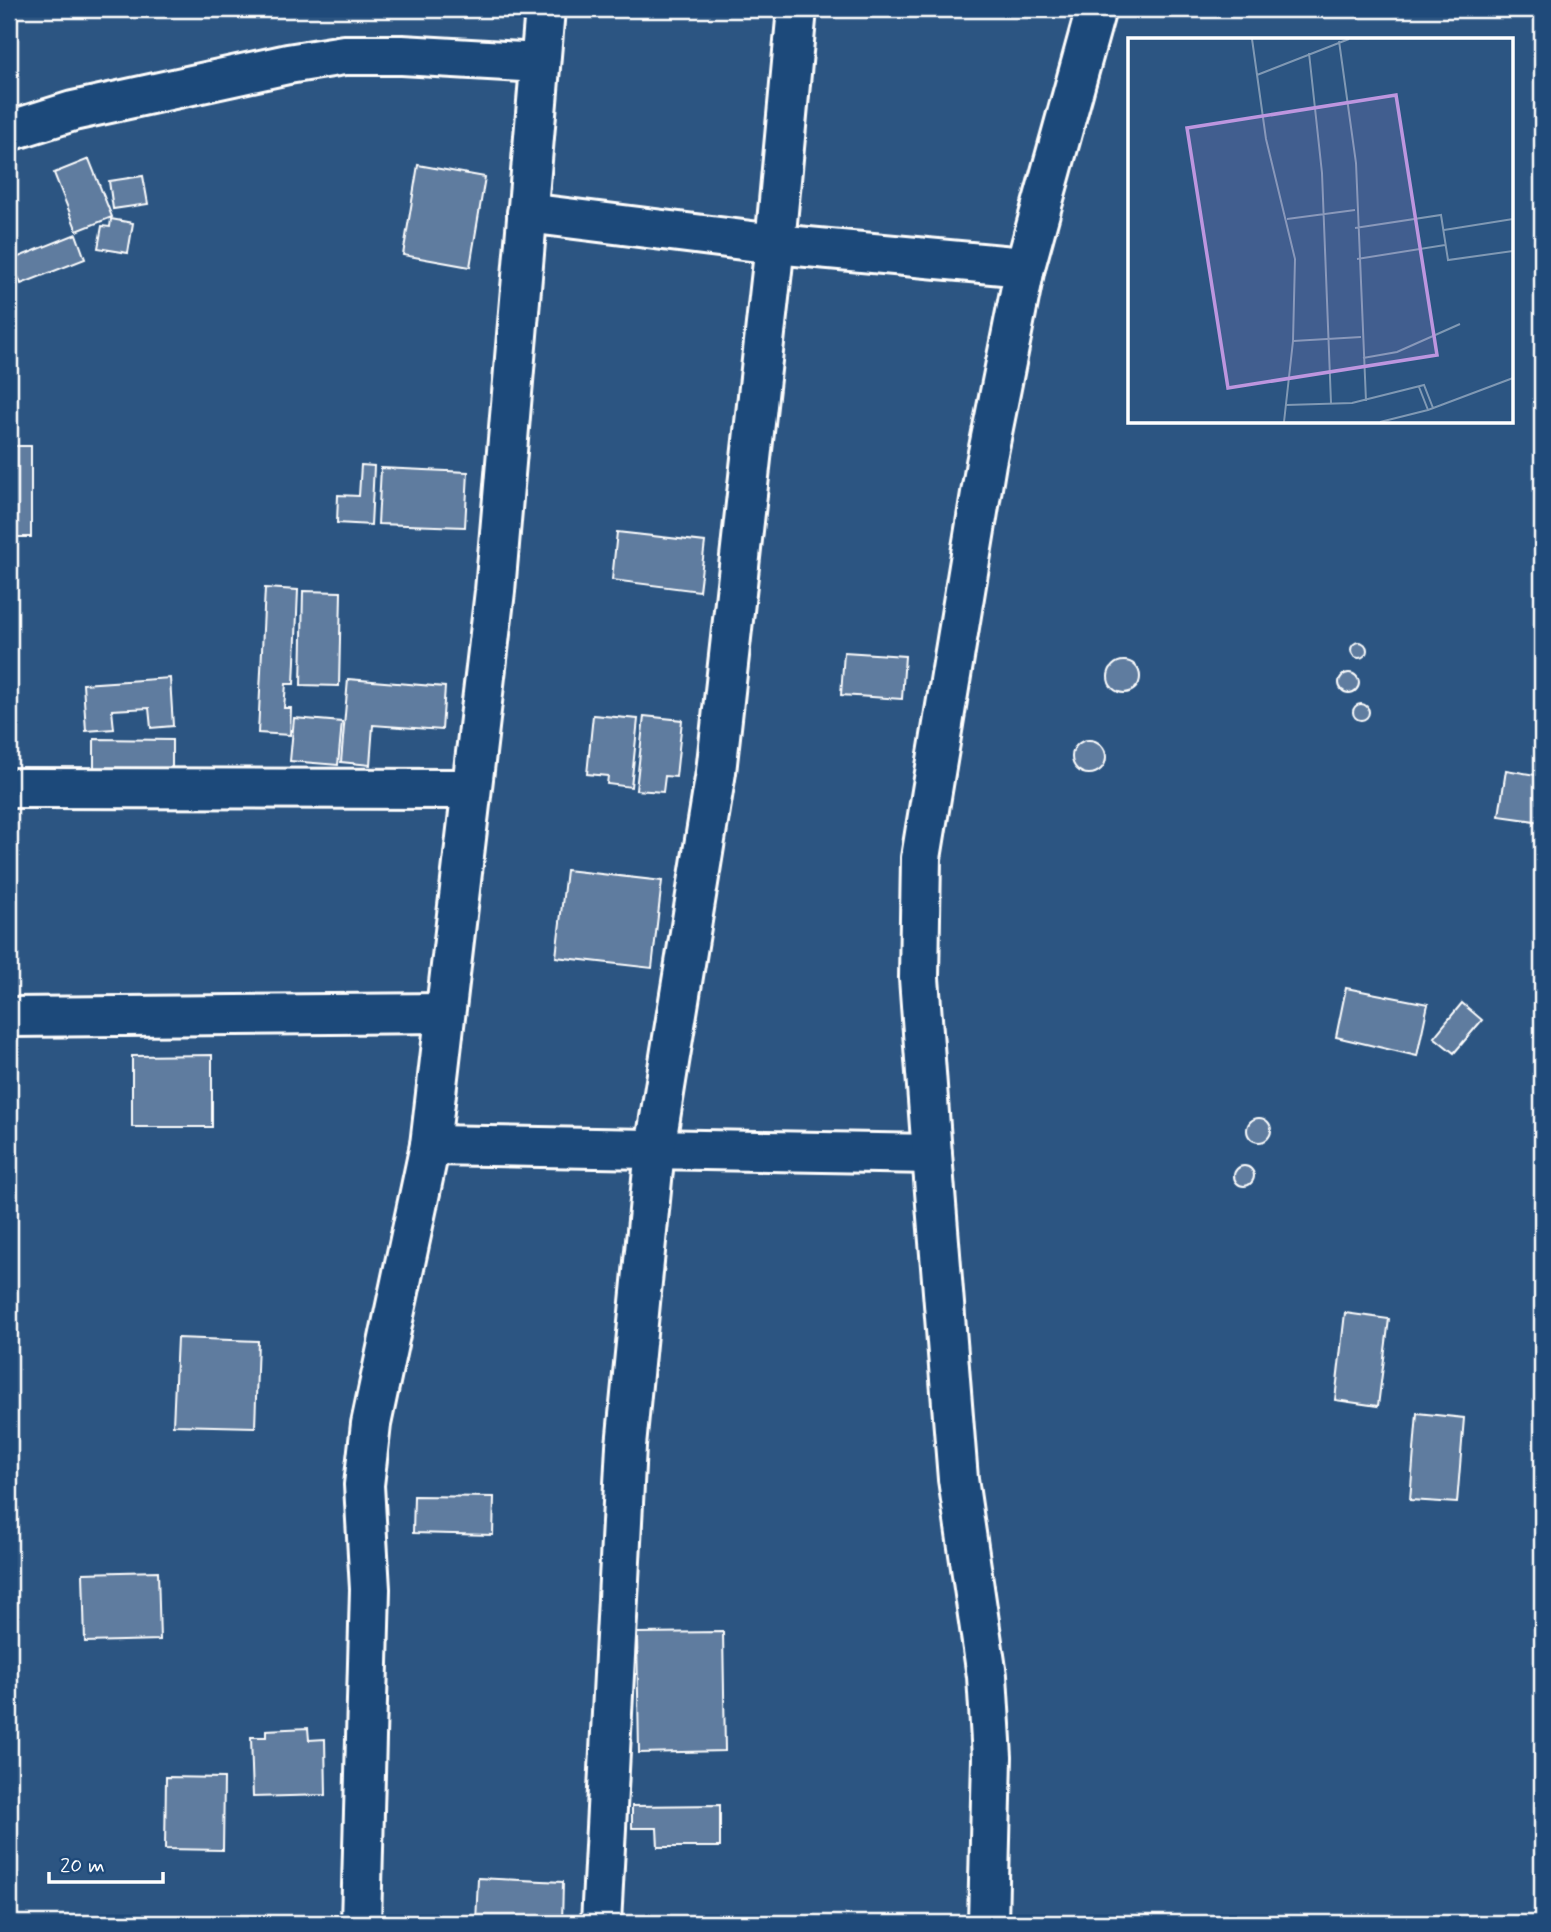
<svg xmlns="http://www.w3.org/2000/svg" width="1551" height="1932" font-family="Mynerve,sans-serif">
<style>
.building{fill:#5e7c9f;stroke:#fff;stroke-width:2}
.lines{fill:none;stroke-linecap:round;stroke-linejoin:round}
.minor-casing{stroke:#fff;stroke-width:44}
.minor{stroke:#1f4a7a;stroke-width:38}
.inset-road{fill:none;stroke:#8099b4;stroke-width:2}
.view{fill:#bd96df;fill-opacity:0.15;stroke:#bd96df;stroke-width:3.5}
.inset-edge{fill:none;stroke:#fff;stroke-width:3.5}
</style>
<rect width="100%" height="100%" fill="#2c5582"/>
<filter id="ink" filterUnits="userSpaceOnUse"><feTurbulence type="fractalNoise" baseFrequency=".0143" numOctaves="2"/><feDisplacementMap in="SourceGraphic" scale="14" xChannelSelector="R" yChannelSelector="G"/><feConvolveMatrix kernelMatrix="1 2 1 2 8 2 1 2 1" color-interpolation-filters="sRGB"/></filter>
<g filter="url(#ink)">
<g class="building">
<path d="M89,159l23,58 -35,14 -23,-58z"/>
<path d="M418,165l67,12 -15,90 -67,-12z"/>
<path d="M143,176l5,28 -35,5 -4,-28z"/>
<path d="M111,219l22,4 -5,30 -30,-5 4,-22 8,1z"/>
<path d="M76,234l9,25 -64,25 -10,-24z"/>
<rect x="9" y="446" width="22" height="91"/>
<path d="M361,465l13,1 -3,59 -34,-2 1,-28 21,1z"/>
<path d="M381,468l87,4 -3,55 -87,-3z"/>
<path d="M617,532l88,10 -6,49 -87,-11z"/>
<path d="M265,588l33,2 -4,94h-8l-2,24h7l-1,27 -32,-2z"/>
<path d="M303,591l38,1 -2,94 -38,-1z"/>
<circle cx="1359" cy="650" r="8"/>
<path d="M844,652l61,4 -3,43 -61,-4z"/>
<circle cx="1124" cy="677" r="16"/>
<circle cx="1349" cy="683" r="10"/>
<path d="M170,678l3,48 -22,2 -2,-20 -37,2 2,19 -28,2 -3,-47z"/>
<path d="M348,679l97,8 -3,43 -69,-5 -3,40 -29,-3z"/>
<circle cx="1361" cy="712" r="8"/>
<path d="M593,715l45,4 -7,68 -24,-3 1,-8 -21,-2z"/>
<path d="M644,716l38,4 -6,57 -11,-1 -2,16 -27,-2z"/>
<path d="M294,718l48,4 -4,43 -48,-4z"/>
<path d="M94,739l78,1v28h-78z"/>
<circle cx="1089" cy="757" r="17"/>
<path d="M1506,770l36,6v46l-43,-6z"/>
<path d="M566,870l96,11 -10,87 -96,-11z"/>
<path d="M1346,988l82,16 -11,52 -81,-19z"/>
<path d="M1462,1003l20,17 -28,33 -20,-16z"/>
<path d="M212,1055v72h-80v-71z"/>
<circle cx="1259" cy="1130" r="12"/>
<circle cx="1244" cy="1176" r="10"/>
<path d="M1345,1313l44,6 -11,87 -43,-6z"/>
<path d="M177,1338l81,3 -3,86 -82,-2z"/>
<path d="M1417,1413l47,5 -7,85 -47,-3z"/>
<path d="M414,1496l80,1 -1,38 -80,-2z"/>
<path d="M158,1571l2,69 -75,2 -2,-69z"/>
<path d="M723,1632l2,119 -86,2 -2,-120z"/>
<path d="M308,1728l1,12 16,-1 1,56 -73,2 -2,-60h15v-7z"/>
<path d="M166,1777l58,1 -1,72 -58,-1z"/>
<path d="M720,1805v42h-62l-1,-19h-25v-22z"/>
<path d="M478,1878l85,4 -1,41h-86z"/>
</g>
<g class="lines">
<g class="minor-casing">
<g id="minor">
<path d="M9,131l64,-20 215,-47 56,-9h58l138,8"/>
<path d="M527,213l248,31 250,23"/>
<path d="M9,788l462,1"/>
<path d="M9,1017l436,-4"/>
<path d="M430,1145l502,9"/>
<path d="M361,1923l9,-334 -6,-104 7,-61 59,-279 65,-554 50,-582"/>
<path d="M601,1923l25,-477 29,-297 61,-377 59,-528 22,-235"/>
<path d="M988,1923l4,-166 -5,-81 -29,-197 -26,-325 -13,-176 2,-120 65,-395 39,-196 71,-258"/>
</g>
</g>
<use href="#minor" class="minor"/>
</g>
</g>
<g transform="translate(1128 38)">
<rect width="385" height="385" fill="#2c5582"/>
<path class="inset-road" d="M124,1l14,100 29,120 -2,82 -9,81M211,3l17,122 10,238M181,15l13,120 9,230M129,37l92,-36M159,181l68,-9M227,190l86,-13 7,45 65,-9M316,192l69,-11M229,221l88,-14M165,303l68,-4M235,320l34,-6 63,-28M291,349l9,23M158,367l66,-2 72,-18 9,23M252,384l48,-12 85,-32"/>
<path class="view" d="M268,57l41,260 -209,33 -41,-260z"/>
<rect width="385" height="385" class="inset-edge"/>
</g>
<rect width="1551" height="1932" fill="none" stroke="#1f4a7a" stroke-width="35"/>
<rect x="18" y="18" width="1516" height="1897" fill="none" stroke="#fff" stroke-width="2.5" filter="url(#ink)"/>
<path d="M49 1872v10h114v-10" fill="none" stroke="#ffffff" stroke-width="3.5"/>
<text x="60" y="1872" font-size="21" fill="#ffffff" stroke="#1f4a7a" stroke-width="5" paint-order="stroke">20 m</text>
</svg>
